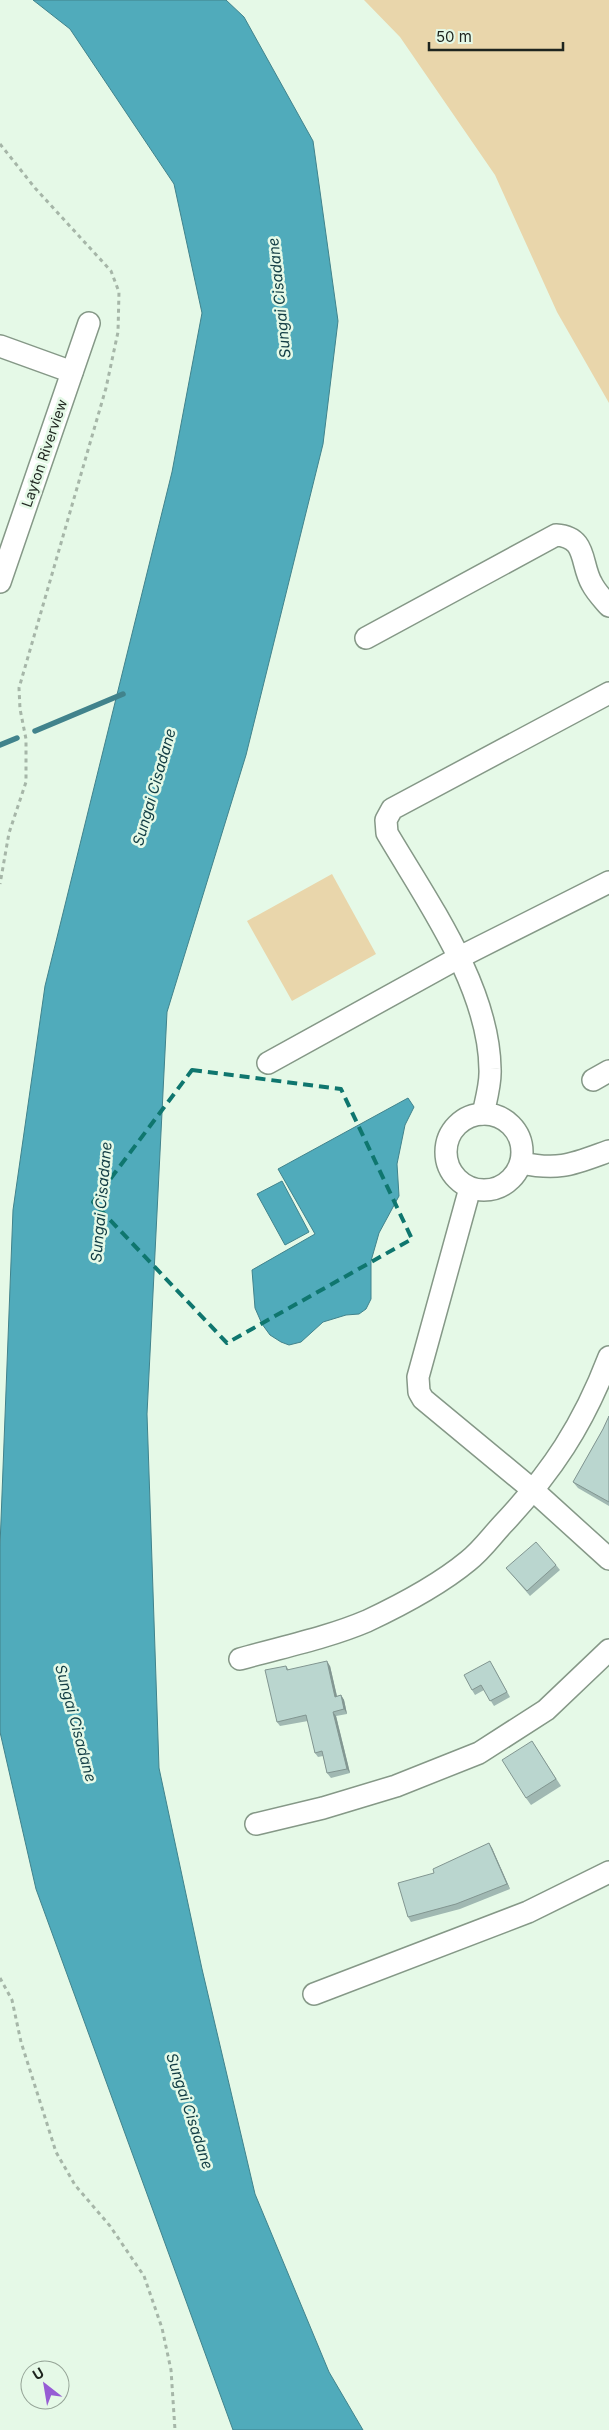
<svg xmlns="http://www.w3.org/2000/svg" width="609" height="2430" font-family="Inter,sans-serif">
<style>
.green{fill:#e9d6ab}
.water{fill:#50abbb;stroke:#41838c}
.lines{fill:none;stroke-linecap:round;stroke-linejoin:round}
.stream{stroke:#41838c;stroke-width:5.5}
.street-casing{stroke:#859887;stroke-width:24}
.path{stroke:#a6b6a8;stroke-width:3;stroke-dasharray:4 4;stroke-linecap:butt}
.street{stroke:#fff;stroke-width:21}
.wall{fill:#a0b8b2}
.shaded-wall{fill:#829691}
.building{fill:#bad6cf;stroke:#829691}
.marked{fill:none;stroke:#0f766e;stroke-width:4;stroke-dasharray:10 6;stroke-linejoin:round}
.labels{text-anchor:middle;dominant-baseline:central;stroke-width:5;stroke-linejoin:round;paint-order:stroke}
.street-label{font-size:14px;fill:#1e251f;stroke:#e5f9e7}
.water-label{font-size:15px;font-style:italic;fill:#113c43;stroke:#e5f9e7}
</style>
<rect width="100%" height="100%" fill="#e5f9e7"/>
<g class="green">
<path d="M364,0h245v403l-52,-91 -62,-137 -95,-138z"/>
<path d="M332,874l44,80 -84,47 -45,-80z"/>
</g>
<g class="water">
<path d="M33,0h193l18,17 69,124 25,180 -15,123 -77,311 -79,257 -20,402 12,354 43,201 53,225 74,178 34,58h-130l-197,-541 -36,-157v-186l13,-336 32,-224 127,-514 30,-159 -28,-129 -104,-155z"/>
<path d="M408,1098l6,9 -9,18 -8,39 2,32 -20,37 -8,28v38l-5,10 -7,5 -13,1 -23,7 -22,20 -12,3 -8,-3 -11,-7 -8,-11 -7,-16 -3,-38 63,-36 -37,-65z"/>
<path d="M282,1181l27,51 -24,13 -28,-51z"/>
</g>
<g class="lines">
<g class="stream">
<path d="M35,731l88,-37"/>
<path d="M0,745l17,-7"/>
</g>
<g class="street-casing">
<g id="street">
<path d="M0,346l72,26"/>
<path d="M0,582l89,-259"/>
<path d="M366,638l190,-103c32,2 24,29 36,49 4,8 11,15 17,22"/>
<path d="M268,1063l192,-106 149,-75"/>
<path d="M593,1080l16,-9"/>
<path d="M483,1114c3,-14 8,-31 7,-45 -1,-82 -63,-168 -103,-236l-1,-13 6,-11 217,-116"/>
<circle cx="484" cy="1152" r="38"/>
<path d="M521,1163c39,8 52,1 88,-12"/>
<path d="M470,1188l-52,189 1,15 4,7 111,92 75,68"/>
<path d="M240,1659c42,-12 87,-21 127,-38 34,-16 72,-36 101,-60 13,-10 23,-24 34,-36 50,-53 81,-100 107,-168"/>
<path d="M256,1824l67,-16 73,-22 83,-33 67,-43 63,-60"/>
<path d="M314,1994l214,-82 81,-40"/>
</g>
</g>
<g class="path">
<path d="M0,144l35,44 76,83 8,21 -1,40 -12,56 -87,300 1,21 6,30v43l-17,51 -9,51"/>
<path d="M0,1978l12,22 9,42 35,110 19,33 35,41 34,50 18,52 9,42 4,60"/>
</g>
<use href="#street" class="street"/>
</g>
<g class="wall">
<path d="M609,1416v90l-31,-18 -5,-6 30,-53z"/>
<path d="M556,1565l4,5 -30,26 -24,-28z"/>
<path d="M286,1666l3,4 41,-4 7,30 4,-1 3,5 3,14 -11,2 14,57 -19,5 -4,-5 -4,-17 -5,1 -3,-4 -7,-32 -28,5 -3,-4z"/>
<path d="M493,1666l17,31 -16,9 -10,-16 -9,5 -3,-5z"/>
<path d="M532,1741l29,45 -30,19 -5,-7z"/>
<path d="M489,1843l3,5 18,41 -50,20 -49,13 -3,-5 26,-44z"/>
</g>
<g class="shaded-wall">
<path d="M327,1661l3,5 8,35 -3,-4z"/>
<path d="M341,1695l3,5 3,14 -3,-5z"/>
<path d="M333,1712l3,4 14,57 -3,-4z"/>
<path d="M489,1843l3,5 18,41 -3,-5z"/>
</g>
<g class="building">
<path d="M609,1416v86l-36,-20 30,-53z"/>
<path d="M536,1542l20,23 -29,26 -21,-23z"/>
<path d="M327,1661l8,36 6,-2 3,14 -11,3 14,57 -20,4 -5,-22 -7,2 -9,-38 -29,7 -12,-52 21,-4 1,4z"/>
<path d="M490,1661l17,31 -17,9 -9,-16 -9,5 -8,-15z"/>
<path d="M532,1741l24,38 -30,19 -24,-38z"/>
<path d="M489,1843l18,41 -51,20 -48,13 -10,-34 36,-10 -1,-4z"/>
</g>
<path class="marked" d="M192,1070l149,19 71,150 -185,104 -134,-141z"/>
<g class="labels">
<g class="street-label">
<text transform="translate(44 453) rotate(-71)">Layton Riverview</text>
</g>
<g class="water-label">
<text transform="translate(279 298) rotate(-96)">Sungai Cisadane</text>
<text transform="translate(154 787) rotate(-74)">Sungai Cisadane</text>
<text transform="translate(101 1202) rotate(-85)">Sungai Cisadane</text>
<text transform="translate(76 1723) rotate(75)">Sungai Cisadane</text>
<text transform="translate(190 2111) rotate(72)">Sungai Cisadane</text>
</g>
</g>
<g transform="translate(45 2385) rotate(329)"><circle r="24" fill="#e5f9e7" stroke="#95a497"/>
<path d="M0-4L9 19L0 12L-9 19Z" fill="#965dd4"/>
<text y="-8" font-size="14" font-weight="bold" text-anchor="middle" fill="#1e251f">U</text>
</g>
<path d="M429 42v8h134v-8" fill="none" stroke="#1e251f" stroke-width="2.5"/>
<text x="436" y="42" font-size="15" fill="#1e251f" stroke="#e5f9e7" stroke-width="4" paint-order="stroke">50 m</text>
</svg>
